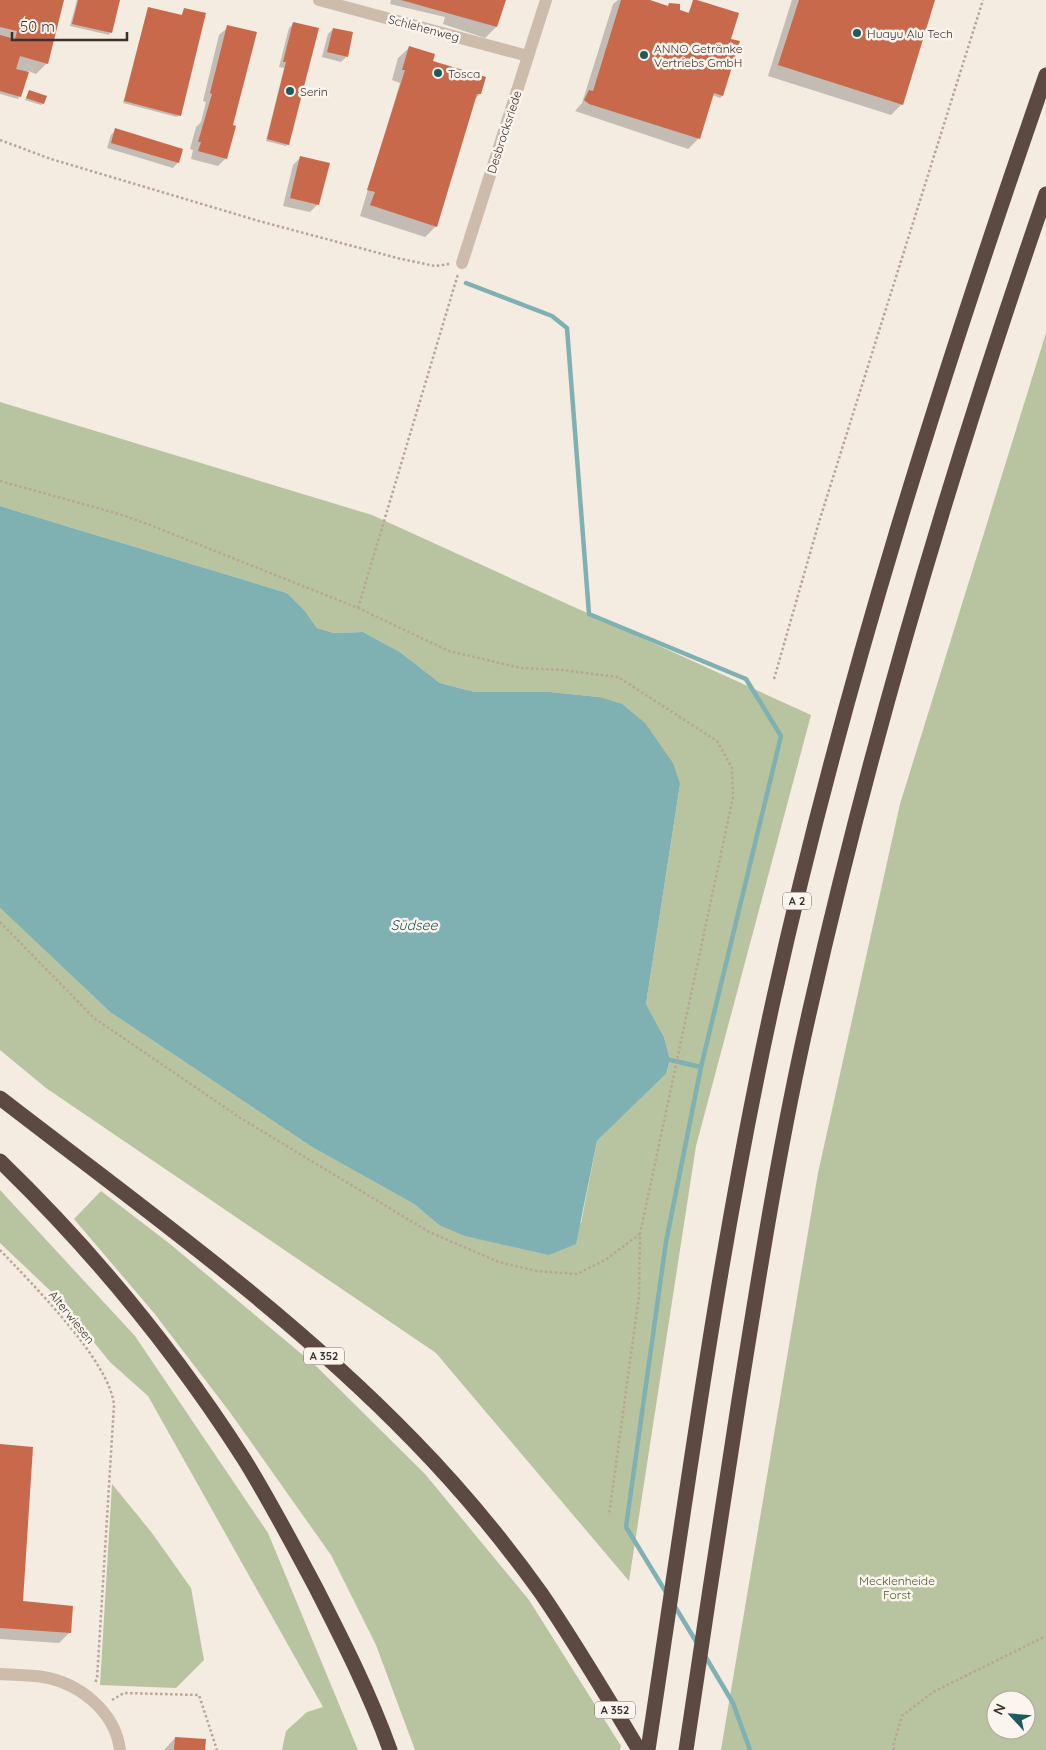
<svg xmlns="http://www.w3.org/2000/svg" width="1046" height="1750" font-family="Quicksand,sans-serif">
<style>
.green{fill:#b8c4a0;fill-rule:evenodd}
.water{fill:#7fb0b2}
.shadow{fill:#0003}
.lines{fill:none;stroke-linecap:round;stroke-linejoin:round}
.stream{stroke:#7fb0b2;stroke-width:4.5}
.building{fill:#c8694b}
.path{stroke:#b9a596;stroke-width:2.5;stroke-dasharray:2.5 2.5;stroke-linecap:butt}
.street{stroke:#cdbbac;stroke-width:12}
.highway{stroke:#5c4a42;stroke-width:15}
.poi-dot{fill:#1f5a5e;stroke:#fbf5ee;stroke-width:2}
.labels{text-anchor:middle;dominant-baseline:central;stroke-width:5;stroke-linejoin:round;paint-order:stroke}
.shield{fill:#fbf5ee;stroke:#756b66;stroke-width:1}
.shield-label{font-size:11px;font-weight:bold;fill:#3b302b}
.street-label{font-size:12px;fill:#3b302b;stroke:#fbf5ee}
.poi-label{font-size:12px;fill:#3b302b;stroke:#fbf5ee;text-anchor:start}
.park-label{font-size:12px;fill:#4a5a2e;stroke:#fbf5ee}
.water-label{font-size:14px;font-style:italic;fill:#1f5a5e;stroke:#fbf5ee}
</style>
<rect width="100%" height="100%" fill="#f4ebe1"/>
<g class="green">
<path d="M1046,333v1417h-325l97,-577 82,-369zM996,1700h30v30h-30z"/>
<path d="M0,402l372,113 439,200 -115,431 -67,435 -193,-228 -390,-265 -46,-38v-142l110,104 202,135 102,57 25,21 142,-2 16,-82 69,-67 4,-13 -6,-24 -18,-33 34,-220 -81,-87 -49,-5h-75l-35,-9 -40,-31 -37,-20 -29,1 -17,-5 -12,-17 -18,-18 -287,-87z"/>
<path d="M0,1190l135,146 133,197 90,217h-76l4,-19 21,-19 16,-5 -175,-311 -38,-34 -53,-65 -57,-54z"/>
<path d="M101,1191l69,53 146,122 109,108 104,126 92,146 -1,4h-205l-39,-105 -45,-90 -102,-144 -75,-98 -80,-94z"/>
<path d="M112,1484l40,49 39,55 13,72 -28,28 -76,-3z"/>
</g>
<path class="water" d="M0,506l287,87 18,18 12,17 17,5 29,-1 37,20 40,31 35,9h75l49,5 23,7 23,19 28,40 7,21 -34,220 18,33 6,23 -4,14 -69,67 -21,103 -27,11 -84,-19 -26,-11 -25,-21 -102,-57 -202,-135 -110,-104z"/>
<g class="shadow">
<path d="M0,0h63l-16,63 -11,11 -8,-3 -10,28 -18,-5z"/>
<path d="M77,0h42l-10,35 -39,-9z"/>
<path d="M391,0h114l-9,27 -11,11 -42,-14 2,-7 -55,-13z"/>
<path d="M618,0h27l43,13 6,-13 36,40 -8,56 -2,2 -8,-3 -13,43 -11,11 -113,-38 7,-8 31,-99z"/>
<path d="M792,0h142l-32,104 -11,11 -123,-39z"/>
<path d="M148,8l33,8 3,-7 -5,106 -2,2 -54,-14z"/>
<path d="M294,23l-6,121 -2,2 -20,-5 18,-73 -5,-1 10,-39z"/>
<path d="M228,27l-2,131 -8,8 -27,-7 2,-9 -3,-1 6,-22 5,-5 5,-20 -3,-1 16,-66z"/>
<path d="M333,29l19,4 -6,24 -5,5 -19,-5 6,-23z"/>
<path d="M409,48l71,46 -6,6 -38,126 -11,11 -65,-21 40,-133 -8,-3 6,-22z"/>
<path d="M29,92l14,11 -2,2 -16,-5z"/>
<path d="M116,130l62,32 -5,6 -66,-20 4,-13z"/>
<path d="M301,157l17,47 -8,8 -27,-6 10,-41z"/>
<path d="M0,1445l22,157 48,30 -11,11 -59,-4z"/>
<path d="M175,1738l29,12h-40z"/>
</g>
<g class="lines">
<g class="stream">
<path d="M466,283l86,33 15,12 22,286 157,65 35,57 -80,331"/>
<path d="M667,1594l-41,-67 40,-285 35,-175 -31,-7"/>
<path d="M674,1605l23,38"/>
<path d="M705,1656l28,47 17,47"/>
</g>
</g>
<g class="building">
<path d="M0,0h64l-16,64 -28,-8 -4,13 13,3 -8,25 -21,-6v-56l15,4 2,-8 -17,-4z"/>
<path d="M78,0h42l-8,33 -40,-9z"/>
<path d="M401,0h105l-9,27z"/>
<path d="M621,0h29l18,6 1,-3 11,1v6l9,3 4,-13h4l42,13 -8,26 9,2 -17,55 -9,-3 -14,46 -111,-35 -5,-4 5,-10 4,1z"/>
<path d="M799,0h136l-32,105 -125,-40z"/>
<path d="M148,7l34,8 2,-7 22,5 -25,103 -57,-15z"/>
<path d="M293,22l26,6 -30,117 -22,-6 19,-77h-3z"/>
<path d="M227,25l30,7 -24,93 3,1 -9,33 -29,-8 3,-9h-3l14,-48 -2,-1z"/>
<path d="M333,28l20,4 -5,25 -21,-5z"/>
<path d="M409,46l26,8 -2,7 53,16 -5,17h-4l-40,133 -67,-22 5,-13 -8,-2 38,-120h-3z"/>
<path d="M29,90l18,6 -3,8 -18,-6z"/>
<path d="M115,128l68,21 -4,14 -68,-20z"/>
<path d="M300,156l30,7 -11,42 -29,-7z"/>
<path d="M0,1444l33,3 -10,154 50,5 -2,27 -71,-5z"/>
<path d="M175,1737l31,2 -1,11h-31z"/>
</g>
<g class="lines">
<g class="path">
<path d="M0,140l51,19 208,62 142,38 34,7 14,-2"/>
<path d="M0,481l119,33 31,11 208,83 91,43 72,17 41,2 56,7 99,64 15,27 1,29 -93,437 -1,62 -30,219"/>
<path d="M358,608l100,-334"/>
<path d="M774,679l45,-157 164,-522"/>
<path d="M0,922l94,96 148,101 187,113 70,30 37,9 41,3 28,-14 35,-26"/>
<path d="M0,1250c31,33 110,111 114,155l-17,274 -3,5"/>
<path d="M112,1700l12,-7 75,2 18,55"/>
<path d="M894,1750l-1,-4 9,-30 31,-24 113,-56"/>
</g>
<g class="street">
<path d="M319,0l209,56"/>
<path d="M462,263l84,-263"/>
<path d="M0,1674c14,1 29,1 43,3 36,6 72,34 77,73"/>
</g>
<g class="highway">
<path d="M0,1098c141,109 289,214 413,342 46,47 90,100 128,153 35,51 66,104 98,157"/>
<path d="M0,1161c93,90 175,190 244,298 26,42 49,86 72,129 27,53 54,106 74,162"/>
<path d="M648,1750c38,-251 71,-504 126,-753 69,-312 167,-620 272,-922"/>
<path d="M686,1750c17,-117 35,-233 53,-350 21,-132 42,-265 72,-395 62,-274 143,-545 235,-811"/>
</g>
</g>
<g class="poi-dot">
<circle cx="857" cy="33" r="5"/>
<circle cx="644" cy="55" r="5"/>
<circle cx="438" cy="73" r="5"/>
<circle cx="290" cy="91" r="5"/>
</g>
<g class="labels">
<g class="shield">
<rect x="783" y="892.5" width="28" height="17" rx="4"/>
<rect x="304" y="1347.5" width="40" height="17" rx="4"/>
<rect x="595" y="1701.5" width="40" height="17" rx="4"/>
</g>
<g class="shield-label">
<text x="797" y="901">A 2</text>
<text x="324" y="1356">A 352</text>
<text x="615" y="1710">A 352</text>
</g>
<g class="street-label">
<text transform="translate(424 28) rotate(15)">Schlehenweg</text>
<text transform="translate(504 132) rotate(-72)">Desbrocksriede</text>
<text transform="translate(72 1317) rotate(51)">Alterwiesen</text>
</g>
<g class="poi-label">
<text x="867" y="33">Huayu Alu Tech</text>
<text x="654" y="48">ANNO Getränke<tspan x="654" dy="14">Vertriebs GmbH</tspan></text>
<text x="448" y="73">Tosca</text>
<text x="300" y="91">Serin</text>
</g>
<g class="park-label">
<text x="897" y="1580">Mecklenheide<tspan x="897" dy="14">Forst</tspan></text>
</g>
<g class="water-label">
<text x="414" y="925">Südsee</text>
</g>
</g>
<g transform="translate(1011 1715) rotate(296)"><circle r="24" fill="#fbf5ee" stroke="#aea6a0"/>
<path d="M0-4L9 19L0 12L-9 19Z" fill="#1f5a5e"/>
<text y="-8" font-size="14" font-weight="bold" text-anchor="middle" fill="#3b302b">N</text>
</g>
<path d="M12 32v8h115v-8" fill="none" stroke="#3b302b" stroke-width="2.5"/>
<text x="20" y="32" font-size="15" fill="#3b302b" stroke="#fbf5ee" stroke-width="4" paint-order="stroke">50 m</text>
</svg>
